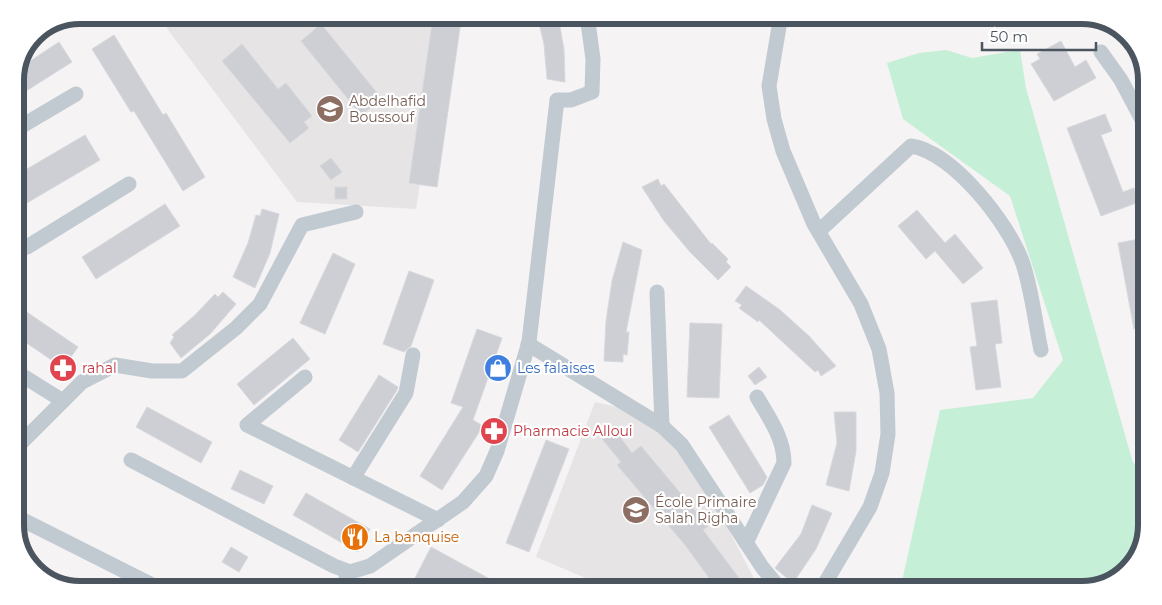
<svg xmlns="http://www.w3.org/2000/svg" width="1162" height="605" font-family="Montserrat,sans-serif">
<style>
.education{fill:#e6e4e5}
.green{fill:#c5efd6}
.building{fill:#cdcfd5;stroke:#d7d9dd}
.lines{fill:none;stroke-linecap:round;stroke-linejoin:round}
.street{stroke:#c1c9d1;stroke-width:15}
.labels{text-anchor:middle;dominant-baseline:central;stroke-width:4.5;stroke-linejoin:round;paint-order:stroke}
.education-label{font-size:14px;fill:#785e54;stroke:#fff;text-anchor:start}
.health-label{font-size:14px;fill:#be3a42;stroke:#fff;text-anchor:start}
.shop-label{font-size:14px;fill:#366cbe;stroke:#fff;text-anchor:start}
.food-label{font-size:14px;fill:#c56008;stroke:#fff;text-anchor:start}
.rim{fill:none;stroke:#4b5560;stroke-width:6}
</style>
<rect width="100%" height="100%" fill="#f5f3f3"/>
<g class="education">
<path d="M157,15h290l-31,194 -119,-7z"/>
<path d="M595,402l40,9 59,52 65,125 -3,2h-142l-78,-33z"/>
</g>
<path class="green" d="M946,50l26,8 48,-8 6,38 107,375 14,4v58l-7,29 -22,25 -35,11h-183l40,-180 93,-12 30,-38 -53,-164 -107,-77 -16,-56 32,-10z"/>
<g class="building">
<path d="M537,15h21l6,35 1,32 -18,-3 -3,-35z"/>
<path d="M433,17l28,4 -24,166 -28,-4z"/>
<path d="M321,24l61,75 -21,16 -60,-74z"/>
<path d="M114,35l49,80 3,-2 39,64 -22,14 -49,-80 -3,1 -39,-63z"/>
<path d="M1061,41l14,26 11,-7 10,18 -42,23 -23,-37 9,-5 -3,-5z"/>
<path d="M59,42l13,20 -57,36v-22l3,-7z"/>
<path d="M242,44l36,45 8,-6 26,33 -8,6 5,6 -19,15 -68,-82z"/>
<path d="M1105,114l7,17 -11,4 22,57 11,-4 5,14 -38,14 -34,-88z"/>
<path d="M85,135l15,25 -85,50v-34z"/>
<path d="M331,158l11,14 -11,8 -11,-14z"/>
<path d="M658,179l3,7 3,-2 47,60 1,-1 16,16 -2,3 5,5 -13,13 -28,-28 -26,-31 -22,-34z"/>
<rect x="335" y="187" width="12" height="12"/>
<path d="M165,204l15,22 -84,53 -14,-22z"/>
<path d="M262,209l17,5 -9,39 -15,35 -22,-11 15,-34 8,-28 4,1z"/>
<path d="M917,210l28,33 10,-9 28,34 -20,16 -28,-33 -9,8 -28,-33z"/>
<path d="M1144,238l3,16v73l-13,2 -16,-86z"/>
<path d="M623,242l19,8 -16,82h3l-2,23 -4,-1v8l-19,-1 2,-40 6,-40z"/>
<path d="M333,253l22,11 -30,70 -25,-11z"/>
<path d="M409,271l25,9 -23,66 -7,6 -21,-8z"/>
<path d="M746,286l33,23 30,27 27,30 -15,10 -3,-6 -3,2 -56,-52 -1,2 -19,-14 3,-3 -7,-4z"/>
<path d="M223,292l13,12 -26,30 -29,24 -11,-15 4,-6 -2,-2 23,-20 20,-21 3,3z"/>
<path d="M997,300l5,43 -7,1 6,43 -25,3 -6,-43 7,-1 -6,-43z"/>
<path d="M15,304l63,43 -15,21 -48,-33z"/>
<path d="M690,323l32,1 -3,74 -32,-1z"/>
<path d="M477,329l25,9 -29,82 10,6 -41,64 -22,-14 43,-69 -12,-4z"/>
<path d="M293,338l17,21 -56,46 -17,-21z"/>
<path d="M759,367l8,10 -12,8 -7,-9z"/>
<path d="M379,375l19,12 -1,3 -39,62 -19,-12z"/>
<path d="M147,407l65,35 -11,21 -65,-36z"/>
<path d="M834,412h22v39l-7,40 -23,-6 11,-42z"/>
<path d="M729,415l38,62 -4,8 -13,8 -41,-66z"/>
<path d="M614,429l18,24 9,-7 67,80 -5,4 45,60h-30l-33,-45 -68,-80 4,-3 -19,-23z"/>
<path d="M546,440l23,9 -40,103 -23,-9z"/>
<path d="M240,470l33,16 -9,18 -33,-15z"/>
<path d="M306,493l64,36 -12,23 -65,-37z"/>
<path d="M812,505l20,8 -16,36 -23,34 -18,-15 26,-34z"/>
<path d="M231,547l17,10 -9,15 -17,-10z"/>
<path d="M431,547l79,43h-83l-14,-8z"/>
</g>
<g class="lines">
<g class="street">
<path d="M781,15l-12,71 5,33 9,32 31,73 47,80 18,45 8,44 1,41 -6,39 -12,34 -49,83"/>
<path d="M1101,52l20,28 26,49"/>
<path d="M15,130l61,-36"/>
<path d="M819,231l92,-85c42,6 99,79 112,118 9,27 12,58 18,86"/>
<path d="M15,251l12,-4 102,-63"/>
<path d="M657,292l5,134"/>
<path d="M528,344l134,82 20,19 80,122 19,23"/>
<path d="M15,371l48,30"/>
<path d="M305,377l-58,48 191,95"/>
<path d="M15,449l67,-67 33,-17 37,6h30l54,-43 24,-24 42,-79 54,-13"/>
<path d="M131,460l203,106 16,6 20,-6 93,-64 23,-26 11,-25 32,-109 28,-242h14l21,-8 1,-33 -6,-44"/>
<path d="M353,478l53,-85 7,-38"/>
<path d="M15,516l147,74"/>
<path d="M746,543l38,-80c0,-25 -15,-45 -27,-66"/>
<path d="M340,590l10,-18"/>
</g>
</g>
<defs>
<g id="school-disc" transform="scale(1.4375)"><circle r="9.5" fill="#8d6e63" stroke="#fff"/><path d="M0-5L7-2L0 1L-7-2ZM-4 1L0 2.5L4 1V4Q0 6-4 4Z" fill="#fff"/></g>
<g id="pharmacy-disc" transform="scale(1.4375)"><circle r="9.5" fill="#e0444e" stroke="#fff"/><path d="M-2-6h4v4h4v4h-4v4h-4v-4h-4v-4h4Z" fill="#fff"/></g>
<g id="shop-disc" transform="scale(1.4375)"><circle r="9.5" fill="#3f7fe0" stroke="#fff"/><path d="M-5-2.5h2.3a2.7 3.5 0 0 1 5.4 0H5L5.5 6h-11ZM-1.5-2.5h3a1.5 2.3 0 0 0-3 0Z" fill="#fff"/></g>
<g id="restaurant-disc" transform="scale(1.4375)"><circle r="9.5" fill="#e8710a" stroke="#fff"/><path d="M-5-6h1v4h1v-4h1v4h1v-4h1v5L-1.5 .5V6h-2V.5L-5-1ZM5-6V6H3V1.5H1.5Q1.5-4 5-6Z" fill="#fff"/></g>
</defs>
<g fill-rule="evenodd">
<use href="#school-disc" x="330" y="109"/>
<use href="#pharmacy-disc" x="63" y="368"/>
<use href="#shop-disc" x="498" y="368"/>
<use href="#pharmacy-disc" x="494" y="431"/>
<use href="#school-disc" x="636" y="510"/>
<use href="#restaurant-disc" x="355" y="537"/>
</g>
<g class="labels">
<g class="education-label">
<text x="349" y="101">Abdelhafid<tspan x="349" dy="16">Boussouf</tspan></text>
<text x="655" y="502">École Primaire<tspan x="655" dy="16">Salah Righa</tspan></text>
</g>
<g class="health-label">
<text x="82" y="368">rahal</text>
<text x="513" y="431">Pharmacie Alloui</text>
</g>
<g class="shop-label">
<text x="517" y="368">Les falaises</text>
</g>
<g class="food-label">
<text x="374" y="537">La banquise</text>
</g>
</g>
<path d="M0 0H1162V605H0ZM80 24H1082A56 56 0 0 1 1138 80V525A56 56 0 0 1 1082 581H80A56 56 0 0 1 24 525V80A56 56 0 0 1 80 24Z" fill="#fff" fill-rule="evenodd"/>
<path class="rim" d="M80 24H1082A56 56 0 0 1 1138 80V525A56 56 0 0 1 1082 581H80A56 56 0 0 1 24 525V80A56 56 0 0 1 80 24Z"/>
<path d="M982 42v8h114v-8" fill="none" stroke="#4b5560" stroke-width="2.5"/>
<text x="990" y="42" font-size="15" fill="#4b5560" stroke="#ffffff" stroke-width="4" paint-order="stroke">50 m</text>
</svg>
